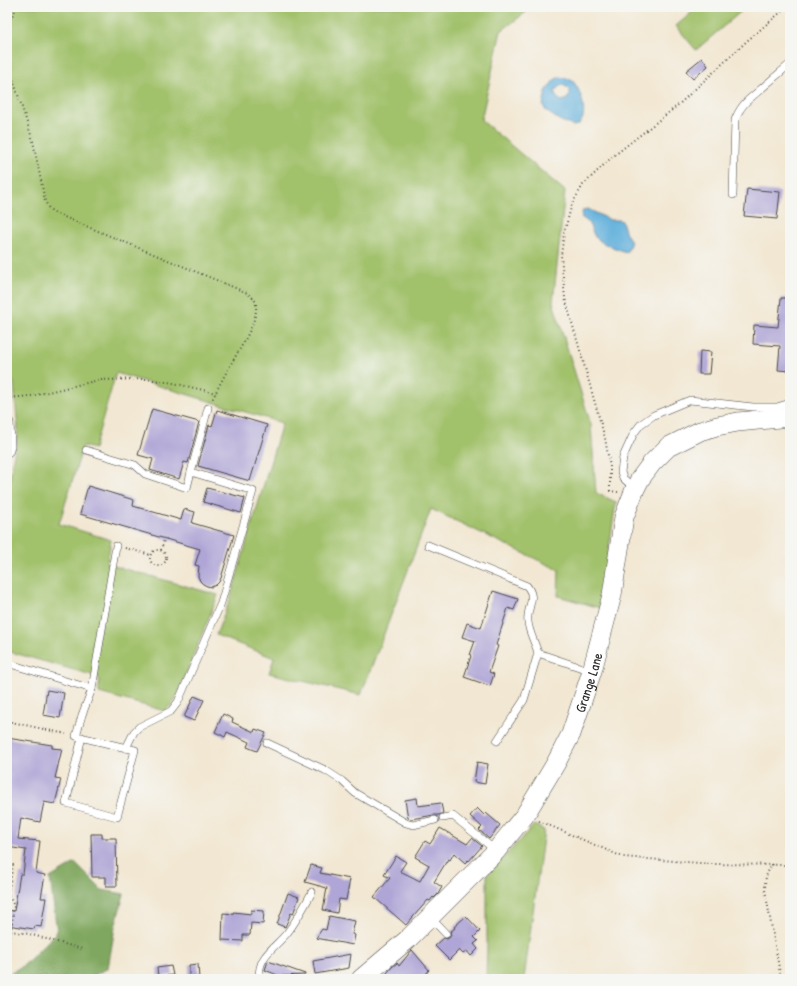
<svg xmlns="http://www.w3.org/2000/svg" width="797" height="986" font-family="'Patrick Hand',sans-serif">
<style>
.green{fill:#a1c16a;stroke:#66764a}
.forest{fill:#80a75e;stroke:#566944}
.water{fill:#63b1dc;stroke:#476e84;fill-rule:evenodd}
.building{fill:#afa5d6}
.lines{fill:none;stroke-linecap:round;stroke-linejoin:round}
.lane-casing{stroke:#494744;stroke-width:8}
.street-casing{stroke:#494744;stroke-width:14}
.secondary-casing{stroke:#494744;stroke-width:20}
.path{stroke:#494744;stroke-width:2;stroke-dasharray:1 3;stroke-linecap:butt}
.lane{stroke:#fff;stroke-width:7}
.street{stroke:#fff;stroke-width:13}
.secondary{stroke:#fff;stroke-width:19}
.labels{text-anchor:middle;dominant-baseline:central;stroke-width:3;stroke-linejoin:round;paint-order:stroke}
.street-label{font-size:14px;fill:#2b2b2b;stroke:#f6f6f2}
</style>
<rect width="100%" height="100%" fill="#f6f6f2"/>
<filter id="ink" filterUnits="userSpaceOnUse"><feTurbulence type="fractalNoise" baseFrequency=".025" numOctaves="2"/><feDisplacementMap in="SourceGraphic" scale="8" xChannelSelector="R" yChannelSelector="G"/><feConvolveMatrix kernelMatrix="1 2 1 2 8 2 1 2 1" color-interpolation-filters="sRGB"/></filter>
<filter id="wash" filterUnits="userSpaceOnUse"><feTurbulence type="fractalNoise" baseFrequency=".012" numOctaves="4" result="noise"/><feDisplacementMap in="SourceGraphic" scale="16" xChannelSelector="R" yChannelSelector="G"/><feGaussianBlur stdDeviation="0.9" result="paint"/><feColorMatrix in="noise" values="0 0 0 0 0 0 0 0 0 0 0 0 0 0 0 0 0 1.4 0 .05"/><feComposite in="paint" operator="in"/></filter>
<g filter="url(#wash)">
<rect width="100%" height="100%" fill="#f2e7d2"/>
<g class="green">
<path d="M7,7h526l-32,24 -20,89 84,71 -12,111 38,123 5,68 20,9 -16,106 -42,-12 1,-26 -128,-61 -70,186 -92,-22 5,-15 -58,-23 14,-36 52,-176 -166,-50 -22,76 -11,-3 -24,78 52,16 -4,24 111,31 -43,106 -10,10 -66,-18v-16l-92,-26v-157l11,-63 -4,-47 -7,-18z"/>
<path d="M698,7h46l1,1 -49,42 -20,-24z"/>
<path d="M534,825l10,5 -20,149h-38l1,-34v-70z"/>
</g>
<path class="forest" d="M75,863l27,27 22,4 -9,33 -7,41 -15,8v3h-86v-4l17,-10 33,-33 -7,-54z"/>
<g class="water">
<path d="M560,77c3,1 7,1 10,2 9,5 16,28 13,38 0,3 -3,5 -5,8l-5,1 -14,-6 -13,-9 -3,-6 3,-14 8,-11zM563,85l5,3 2,6 -3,5 -5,2 -5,-3 -2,-6 3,-5z"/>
<path d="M588,209l22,11h9l3,1 4,13 5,7 -3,9 -2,2 -6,-2 -17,-7 -8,-6 -7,-15 -7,-5 2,-7z"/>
</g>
<g id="blocks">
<g class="building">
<path d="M702,58l6,8 -15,13 -7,-8z"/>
<path d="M747,189l33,3 -3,27 -33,-3z"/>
<path d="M781,298h9v73l-12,-1 2,-24 -27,-2 1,-19 24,2z"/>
<path d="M700,351l11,1 -2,22h-10z"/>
<path d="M152,409l47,13 -11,41 -4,-1 -5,17 -29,-9 3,-11 -15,-4z"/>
<path d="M217,410l50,15 -17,56 -52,-15 11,-41 3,1z"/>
<path d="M88,486l46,14 -1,6 48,14 3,-11 11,3 -3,11 42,12 -13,43 -2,4 -3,3 -5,2 -4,-1 -4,-2 -3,-3 -2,-5 1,-10 -4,-1 5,-16 -120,-35z"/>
<path d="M207,488l38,10 -4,15 -38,-11z"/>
<path d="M493,591l25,8 -4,11 -6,-2 -12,37 2,1 -9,26 5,2 -4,12 -26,-9 7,-21 -1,-1 5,-14 -13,-4 5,-14 14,5z"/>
<path d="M47,690l17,3 -4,25 -17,-3z"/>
<path d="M194,696l10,4 -10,21 -10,-4z"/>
<path d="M223,714l10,5 -1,3 22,10 1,-3 11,4 -9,18 -10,-4 2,-5 -22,-10 -2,5 -10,-5z"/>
<path d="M7,738l45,7v3l10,1 -7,29 6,1 -6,25 -11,-2 -4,20 -19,-4 -3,21 22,2 -4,32 9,2 -4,23h5l-5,29 -6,-1 -1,3 -27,-4v-15l7,1 6,-37h3l3,-24 -19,-3v-65l2,-11h-2z"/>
<path d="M477,762l11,2 -3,20 -11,-2z"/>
<path d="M417,798l1,8 23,-3 2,10 -4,2h-5l-23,4 -3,-1 -3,-18z"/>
<path d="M477,808l7,7 2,-2 14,12 -11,14 -10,-9 3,-3 -12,-11z"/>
<path d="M440,828l27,16 5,-6 10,8 -13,15 -1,-1 -3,3 -11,-10 -4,7 -2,-1 -14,23 8,5 -4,7 -4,4 -1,-1 -3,4 -2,-1 -22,25 -32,-28 16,-19 -6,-3 12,-19 10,6 -6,9 20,10 9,-16 -14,-8 10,-16 5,3z"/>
<path d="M91,834h11v4h14l1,48h-11v-9h-14z"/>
<path d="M311,865l11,3 -2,5 30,6 -4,21 -7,-1 -2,14 -14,-3 4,-22 -22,-6z"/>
<path d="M288,893l11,4 -6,17 -2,-1 -6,14 -8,-3z"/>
<path d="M251,910l13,1 -1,13 -12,-1 -1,12h-7v6l-21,-1 1,-27 10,1v-2l18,2z"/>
<path d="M329,916l26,5 -3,13 3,1 -2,10 -37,-7 6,-9 4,1z"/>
<path d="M466,916l14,15 -6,6 4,4 -4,3 4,5 -7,7 -4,-5 -4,3 -4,-4 -10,10 -14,-14 9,-8 3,1 3,-2 1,-2 -1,-3 5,-4 -1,-1z"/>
<path d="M412,950l17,20 -7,9h-40l10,-12 5,-4 2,3z"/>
<path d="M351,954l-2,14 -34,6 -2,-13z"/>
<path d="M268,961l37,13v1l-25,1 -15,-6z"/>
<path d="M198,964l1,15h-10v-14z"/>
<path d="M171,966l2,9 -15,2 -1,-9z"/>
</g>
</g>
</g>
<g filter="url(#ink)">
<use href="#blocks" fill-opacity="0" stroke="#494744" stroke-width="1"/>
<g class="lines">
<g class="lane-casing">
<g id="lane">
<path d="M733,195l2,-75c3,-8 6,-13 12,-19l43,-37"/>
<path d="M86,450l49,15 10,9 42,14 4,-16"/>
<path d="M634,488l-11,-10 -2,-6 2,-15 11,-24 7,-9 13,-9 36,-15 63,7h24l13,-4"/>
<path d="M428,545l99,41c9,12 2,17 1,30 -2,11 7,26 10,37l53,18"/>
<path d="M7,663l85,26 -10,26 -6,21 59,14 -18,67 -51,-14 16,-66"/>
<path d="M92,689l24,-143"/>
<path d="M497,741l27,-41 14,-47"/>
<path d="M267,743l58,27 17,11 13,12 51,30 7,2 22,-5"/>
<path d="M126,748l8,-16 5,-5 32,-16 7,-9 43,-99 32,-112 -62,-19 17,-64"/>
<path d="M443,818l10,-2 42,34"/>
<path d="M431,918l15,16"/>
<path d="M259,979c-1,-24 15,-30 28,-46 10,-13 17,-26 25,-41"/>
</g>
</g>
<g class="street-casing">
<path id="street" d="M7,423l1,23 -1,4"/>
</g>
<g class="secondary-casing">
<g id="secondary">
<path id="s1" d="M361,979l46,-39 89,-89 29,-36 31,-52 15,-29 21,-63 20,-76 12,-78 11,-28 5,-10 12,-16 16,-16 32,-16 17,-5 21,-4 52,-5"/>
</g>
</g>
<g class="path">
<path d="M7,26l10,-19"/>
<path d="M7,61l26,80 12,60 4,8 8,5 188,78c5,3 11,7 11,13 2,17 -17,45 -25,59 -7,12 -13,24 -19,36"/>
<path d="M7,398l24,-2 68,-16 48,-1 26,4 43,10"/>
<path d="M618,492l-8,-1v-24l-5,-29 -40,-140 -4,-43 3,-22 8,-29 11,-19 28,-27 66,-52 71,-66 39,-33"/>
<path d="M125,548l26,7"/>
<circle cx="158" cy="558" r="8"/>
<path d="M161,550l3,-10"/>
<path d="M7,695l3,-22"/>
<path d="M7,721l59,13"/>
<path d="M539,821l84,36 89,7 78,1"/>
<path d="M7,859l6,6 -5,29 6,12 -3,25 18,3 53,15"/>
<path d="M773,864c-7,9 -8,14 -8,26l16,89"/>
<path d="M7,952l4,-21"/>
</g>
<use href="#lane" class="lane"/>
<use href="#street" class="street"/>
<use href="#secondary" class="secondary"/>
</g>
</g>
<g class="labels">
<g class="street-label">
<text stroke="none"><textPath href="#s1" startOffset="380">Grange Lane</textPath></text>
</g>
</g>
<rect width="797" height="986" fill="none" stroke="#f6f6f2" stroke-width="24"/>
</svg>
